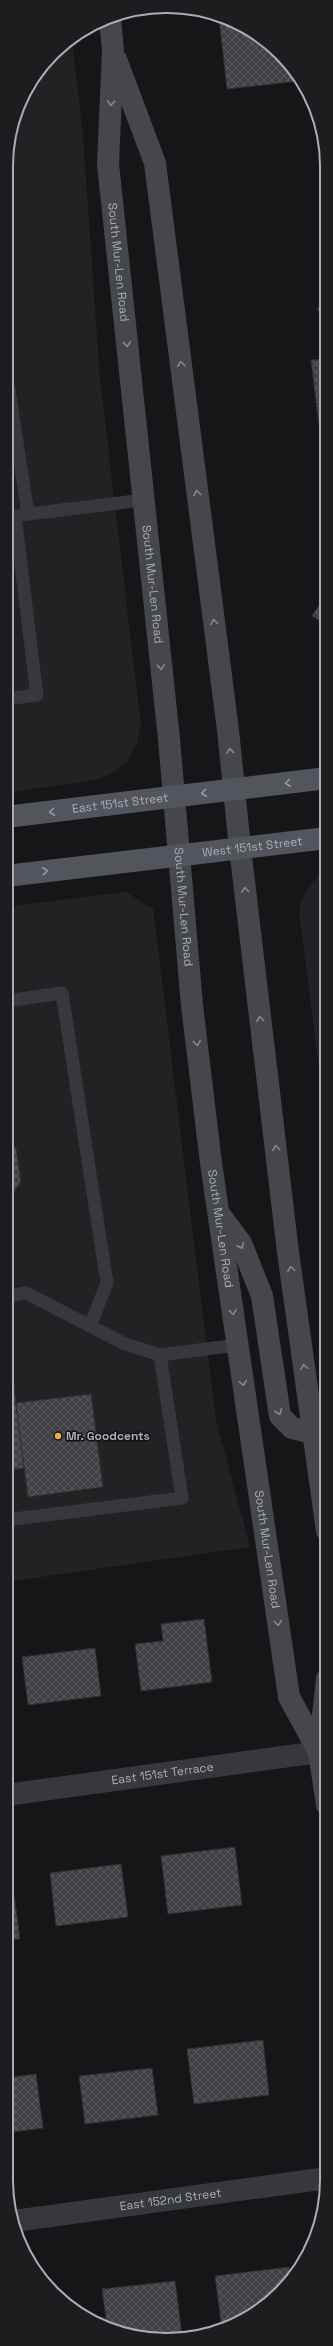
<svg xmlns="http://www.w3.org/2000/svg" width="333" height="2346" font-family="'Space Grotesk',sans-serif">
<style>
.built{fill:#222225}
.building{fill:url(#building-cross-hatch);stroke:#303034}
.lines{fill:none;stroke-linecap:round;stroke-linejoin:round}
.service{stroke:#37383d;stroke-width:13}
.minor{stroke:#37383d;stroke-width:22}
.secondary{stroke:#45474d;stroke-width:22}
.primary{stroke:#53555c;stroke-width:22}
.oneway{stroke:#858993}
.oneway2{stroke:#979ba6}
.poi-dot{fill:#f2b134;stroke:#111113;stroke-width:1.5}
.labels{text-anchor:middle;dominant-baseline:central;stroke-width:3;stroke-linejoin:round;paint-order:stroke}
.street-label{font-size:12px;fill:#a8adb8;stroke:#111113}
.poi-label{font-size:12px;font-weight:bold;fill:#a8adb8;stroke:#111113;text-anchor:start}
.rim{fill:none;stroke:#a8adb8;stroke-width:2}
</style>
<defs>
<pattern id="building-cross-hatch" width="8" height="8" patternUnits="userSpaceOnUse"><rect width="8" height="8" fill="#404145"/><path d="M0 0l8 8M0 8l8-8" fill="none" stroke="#595a5e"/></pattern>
</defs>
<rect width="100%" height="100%" fill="#161618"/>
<g class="built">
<path d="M72,39l11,97 17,243 41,347 -4,17 -9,19 -19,13 -14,5 -89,13v-637l17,-61 38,-49z"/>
<path d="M322,873h5v260l-28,-221 3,-13 10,-16z"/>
<path d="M126,892l27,17 63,511 34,127 -244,35v-675z"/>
</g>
<g class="building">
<path d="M219,18l18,4 43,31 20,28 -73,8z"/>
<path d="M327,288v26l-10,-4z"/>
<path d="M327,359v66l-8,1 -8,-66z"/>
<path d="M327,593v32l-15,-9z"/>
<path d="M16,1147l5,35 -15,20v-54z"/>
<path d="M6,1371h6l12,97 -18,3z"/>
<path d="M91,1394l12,93 -75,10 -12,-94z"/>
<path d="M204,1619l8,63 -71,9 -6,-47 28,-3 -2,-17z"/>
<path d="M95,1648l6,48 -73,9 -6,-48z"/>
<path d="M235,1847l7,58 -74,9 -7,-58z"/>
<path d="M121,1864l7,53 -72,9 -6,-53z"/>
<path d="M14,1894l6,45 -14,1v-45z"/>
<path d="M263,2040l6,55 -75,9 -7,-55z"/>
<path d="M152,2068l6,47 -73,9 -6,-48z"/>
<path d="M36,2074l7,54 -37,5v-55z"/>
<path d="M289,2267l1,10 -18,23 -50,29 -7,-53z"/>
<path d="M175,2281l7,53 -33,4 -42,-12 -5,-37z"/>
</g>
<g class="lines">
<g class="service">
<path d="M6,370l22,144"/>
<path d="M20,515l124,-15"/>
<path d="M6,699l31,-4 -22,-179"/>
<path d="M6,1001l56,-8 45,290 -17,43"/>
<path d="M6,1296l20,-3 99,51 35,11 77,-10"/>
<path d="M6,1520l176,-22 -22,-143"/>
</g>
<g class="minor">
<path id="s1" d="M6,1795l313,-43"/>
<path id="s2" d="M14,2221l313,-43"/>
</g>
<g class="secondary">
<path id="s3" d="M110,18l3,32 -5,114 61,575 23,266 19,158 78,534 30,55"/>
<path d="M116,59l39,104 73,567 12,118 48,404 39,279"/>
<path d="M220,1215l21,28 21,53 18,120 12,12 21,5"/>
<path d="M327,1679l-8,73 8,53"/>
</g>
<g class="primary">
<path id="s4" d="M6,817l321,-39"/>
<path id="s5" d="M6,876l321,-38"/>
</g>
</g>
<defs><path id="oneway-chevron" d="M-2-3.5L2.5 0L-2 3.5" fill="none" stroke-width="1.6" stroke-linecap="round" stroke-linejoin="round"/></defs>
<g class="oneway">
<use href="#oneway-chevron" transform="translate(111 103) rotate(93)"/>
<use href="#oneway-chevron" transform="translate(127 344) rotate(84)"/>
<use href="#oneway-chevron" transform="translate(181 364) rotate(-97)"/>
<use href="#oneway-chevron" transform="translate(197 493) rotate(-97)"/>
<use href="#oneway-chevron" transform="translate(214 622) rotate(-97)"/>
<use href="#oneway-chevron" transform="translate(161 667) rotate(84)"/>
<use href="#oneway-chevron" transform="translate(230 751) rotate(-96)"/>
<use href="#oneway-chevron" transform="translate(245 890) rotate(-97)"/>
<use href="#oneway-chevron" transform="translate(260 1019) rotate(-97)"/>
<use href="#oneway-chevron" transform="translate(197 1043) rotate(83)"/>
<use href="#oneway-chevron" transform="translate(276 1148) rotate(-97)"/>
<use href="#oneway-chevron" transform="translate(241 1246) rotate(64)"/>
<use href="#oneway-chevron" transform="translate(291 1269) rotate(-98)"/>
<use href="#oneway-chevron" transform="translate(233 1312) rotate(82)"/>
<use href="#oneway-chevron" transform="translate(304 1367) rotate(-98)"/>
<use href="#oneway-chevron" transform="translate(243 1383) rotate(82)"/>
<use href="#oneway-chevron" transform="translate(279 1412) rotate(68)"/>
<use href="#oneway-chevron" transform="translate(278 1623) rotate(82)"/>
</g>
<g class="oneway2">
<use href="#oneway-chevron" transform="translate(288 783) rotate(173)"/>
<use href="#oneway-chevron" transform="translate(204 793) rotate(174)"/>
<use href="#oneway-chevron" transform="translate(52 812) rotate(173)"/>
<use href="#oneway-chevron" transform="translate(45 871) rotate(-7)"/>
</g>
<circle class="poi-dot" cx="58" cy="1436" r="4"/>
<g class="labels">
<g class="street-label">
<text stroke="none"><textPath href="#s3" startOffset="245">South Mur-Len Road</textPath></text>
<text stroke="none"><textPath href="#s3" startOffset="569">South Mur-Len Road</textPath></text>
<text stroke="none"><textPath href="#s4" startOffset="115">East 151st Street</textPath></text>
<text stroke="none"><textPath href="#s5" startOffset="248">West 151st Street</textPath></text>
<text stroke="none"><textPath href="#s3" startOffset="893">South Mur-Len Road</textPath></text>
<text stroke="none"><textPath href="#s3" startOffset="1217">South Mur-Len Road</textPath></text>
<text stroke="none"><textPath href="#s3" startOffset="1541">South Mur-Len Road</textPath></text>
<text stroke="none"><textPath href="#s1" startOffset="158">East 151st Terrace</textPath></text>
<text stroke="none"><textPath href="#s2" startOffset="158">East 152nd Street</textPath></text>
</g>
<g class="poi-label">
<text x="66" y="1436">Mr. Goodcents</text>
</g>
</g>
<path d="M0 0H333V2346H0ZM166 13H167A153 153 0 0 1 320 166V2180A153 153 0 0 1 167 2333H166A153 153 0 0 1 13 2180V166A153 153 0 0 1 166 13Z" fill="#1d1d20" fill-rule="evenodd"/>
<path class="rim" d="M166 13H167A153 153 0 0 1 320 166V2180A153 153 0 0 1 167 2333H166A153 153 0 0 1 13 2180V166A153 153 0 0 1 166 13Z"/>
</svg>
